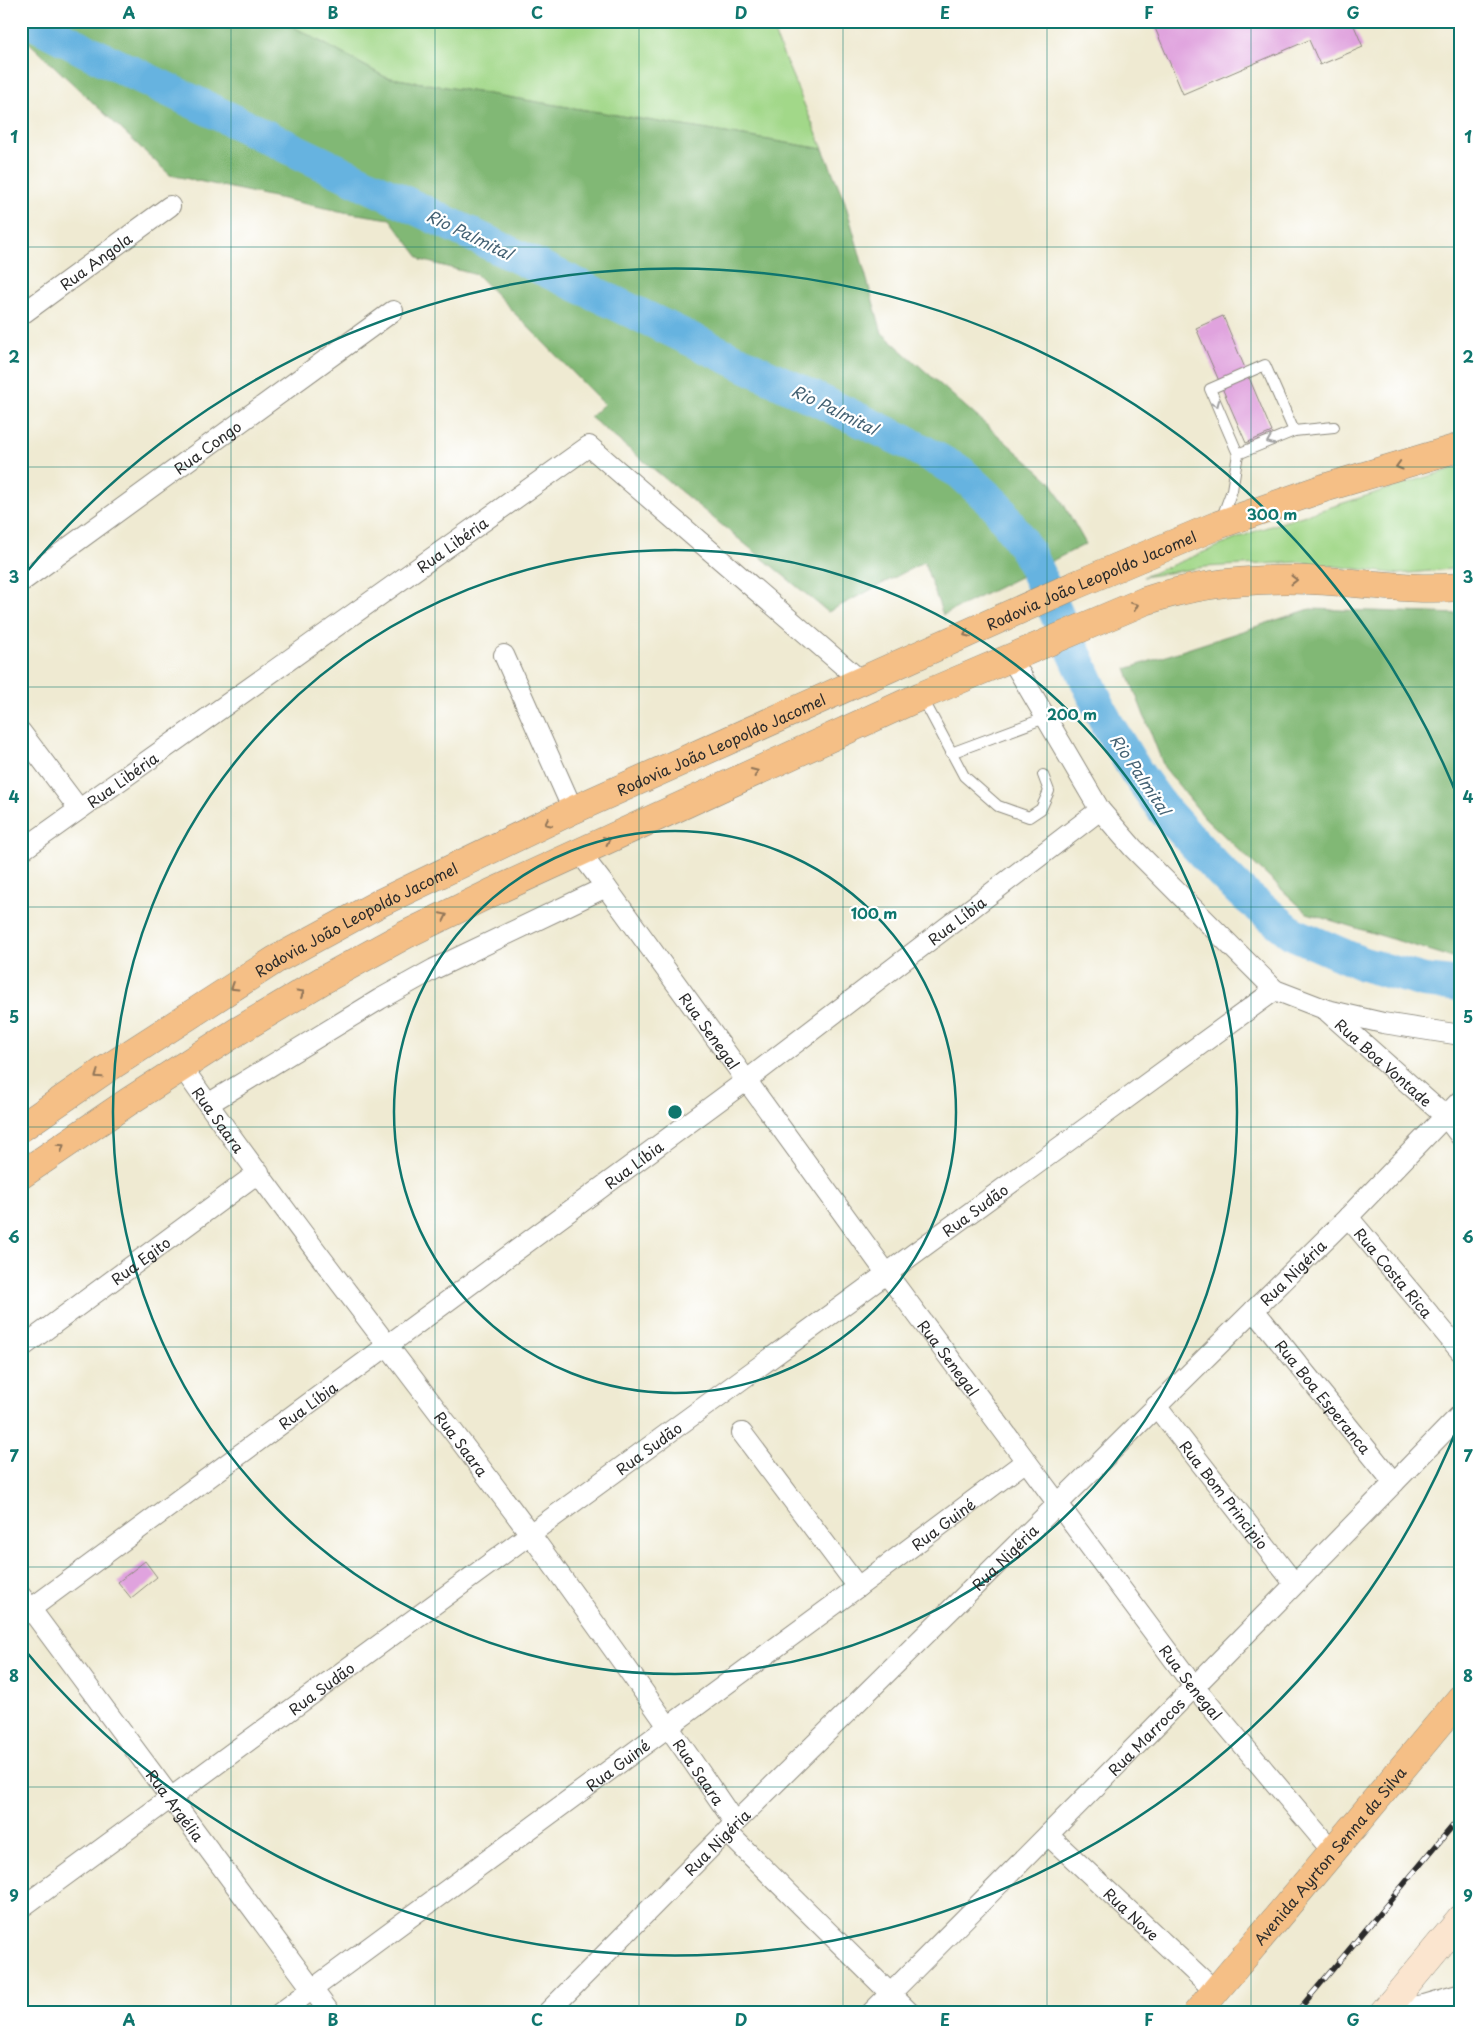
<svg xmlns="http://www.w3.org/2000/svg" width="1482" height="2034" font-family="'Playpen Sans',sans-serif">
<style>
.green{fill:#a2d889;stroke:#66825a}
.forest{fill:#81b875;stroke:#567250}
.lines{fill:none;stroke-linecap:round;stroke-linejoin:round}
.river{stroke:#66b3e0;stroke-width:34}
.building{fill:#e0a3de}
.lane-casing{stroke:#8d8a7e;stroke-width:12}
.street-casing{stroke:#8d8a7e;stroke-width:22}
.secondary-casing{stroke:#8d8a7e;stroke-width:29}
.primary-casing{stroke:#8d8a7e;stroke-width:29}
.highway-casing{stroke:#8d8a7e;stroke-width:29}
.lane{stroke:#fff;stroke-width:10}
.street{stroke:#fff;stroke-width:20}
.secondary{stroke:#fbe5cf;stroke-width:28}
.primary{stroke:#f5bf86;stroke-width:28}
.highway{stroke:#f5bf86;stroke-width:28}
.rail-casing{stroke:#2b2b2b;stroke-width:5.5}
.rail{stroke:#fff;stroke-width:4;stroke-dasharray:11;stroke-linecap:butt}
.oneway{stroke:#a0a0a0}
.oneway2{stroke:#907558}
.grid{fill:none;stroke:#0f766e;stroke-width:1;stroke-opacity:0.55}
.ring{fill:none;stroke:#0f766e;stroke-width:2.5}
.labels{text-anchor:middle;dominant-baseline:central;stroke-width:4.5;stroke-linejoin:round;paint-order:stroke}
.street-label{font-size:15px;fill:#2b2b2b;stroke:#fff}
.water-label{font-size:16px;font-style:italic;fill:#436173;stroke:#fff}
.centre{fill:#0f766e;stroke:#fff;stroke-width:2.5}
.ring-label{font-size:15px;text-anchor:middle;font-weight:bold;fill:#0f766e;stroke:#fff;stroke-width:4.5;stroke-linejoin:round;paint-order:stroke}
.neatline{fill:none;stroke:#0f766e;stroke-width:2}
.grid-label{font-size:16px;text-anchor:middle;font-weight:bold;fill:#0f766e}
</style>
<rect width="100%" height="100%" fill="#fff"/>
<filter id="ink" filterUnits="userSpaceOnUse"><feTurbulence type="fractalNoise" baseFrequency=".02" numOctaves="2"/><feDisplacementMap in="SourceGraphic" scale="10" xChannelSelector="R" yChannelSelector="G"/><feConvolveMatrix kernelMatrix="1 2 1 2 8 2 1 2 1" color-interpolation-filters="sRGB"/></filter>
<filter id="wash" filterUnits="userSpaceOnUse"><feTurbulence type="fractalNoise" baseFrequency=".0096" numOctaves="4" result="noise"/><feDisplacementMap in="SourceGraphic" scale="20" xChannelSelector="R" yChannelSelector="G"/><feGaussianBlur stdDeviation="1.12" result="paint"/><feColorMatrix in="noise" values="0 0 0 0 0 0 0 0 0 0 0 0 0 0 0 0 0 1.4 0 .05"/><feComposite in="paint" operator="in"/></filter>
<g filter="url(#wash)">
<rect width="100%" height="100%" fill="#efead2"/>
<g class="green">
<path d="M283,21h486l54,128 -438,-72z"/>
<path d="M1461,466v102l-62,6 -99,-12 -96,5 -61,10 115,-47z"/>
</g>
<g class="forest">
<path d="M33,21h250l102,56 438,72 22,53 37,131 169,149 35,62 -143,71 -19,-53 -96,50 -238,-195 14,-13 -127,-129 -56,-15 -31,-41 -46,-7 -174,-37 -149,-140v-4z"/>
<path d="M1310,609l151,5v346l-154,-47 -102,-95 -41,-51 -38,-98z"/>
</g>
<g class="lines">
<path class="river" d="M30,21l57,30 821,392 52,29 37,34 31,46 79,172 30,49 26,36 51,56 27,27 51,41 71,31 61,17 37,4"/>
</g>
<g id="blocks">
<g class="building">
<path d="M1152,21h200l11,26 -43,18 -11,-25 -126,54z"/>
<path d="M1223,316l49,116 -26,11 -50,-115z"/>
<path d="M145,1561l12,16 -26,21 -13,-16z"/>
</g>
</g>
</g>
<g filter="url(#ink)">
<use href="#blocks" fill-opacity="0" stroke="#8d8a7e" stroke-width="1"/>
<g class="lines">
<g class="lane-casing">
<g id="lane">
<path d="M1238,454l-28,-65 55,-24 29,66"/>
<path d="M1221,520l11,-30 6,-36 56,-23 40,-4"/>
<path d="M922,697l42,79 34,30 31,11 12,-8 8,-18 -6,-16"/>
<path d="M951,753l94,-35"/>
</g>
</g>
<g class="street-casing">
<g id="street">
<path id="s1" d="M21,315l149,-109"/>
<path id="s2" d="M21,582l372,-271"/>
<path d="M504,655l69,155"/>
<path d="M1011,658l89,152 33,38 142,142 52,20 56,13 78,12"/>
<path d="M21,732l58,77"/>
<path id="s3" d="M21,851l568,-405 272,235"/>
<path id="s4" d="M580,853l26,34 281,387 308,414 138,164"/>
<path id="s5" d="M1328,1012l118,105 15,20"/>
<path id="s6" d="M182,1067c111,159 233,312 349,468 69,95 138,191 204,288"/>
<path d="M208,1104l172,-105 54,-30 172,-82"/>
<path id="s7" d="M1348,1217l113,135"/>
<path id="s8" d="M1254,1310l140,173"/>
<path id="s9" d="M21,1348l238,-176"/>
<path id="s10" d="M1156,1406l138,177"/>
<path d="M742,1433l116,154"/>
<path id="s11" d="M21,1596l309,417"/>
<path id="s12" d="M21,1616l726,-536 353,-270"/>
<path d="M727,1832l183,181"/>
<path id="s13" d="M1048,1835l167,156"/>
<path id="s14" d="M21,1908l509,-374 745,-544"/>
<path d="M1385,2011l39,-6 37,-11"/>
<path id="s15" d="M280,2013l578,-426 168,-126"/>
<path id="s16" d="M547,2013l188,-190 613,-606 113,-117"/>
<path id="s17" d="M871,2013c198,-199 395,-398 590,-599"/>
</g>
</g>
<g class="secondary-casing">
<path id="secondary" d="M1383,2013l78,-94"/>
</g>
<g class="primary-casing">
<g id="primary">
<path id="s18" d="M1197,2013l264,-315"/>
</g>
</g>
<g class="highway-casing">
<g id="highway">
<path id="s19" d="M21,1128l84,-58 170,-110 105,-57 193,-93 500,-224 145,-61 106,-37 137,-41"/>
<path d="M21,1175l107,-73 110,-71 85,-51 82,-45 86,-42 430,-197 224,-95c52,-18 108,-23 163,-21 51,2 101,11 153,7"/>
</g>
</g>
<use href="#lane" class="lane"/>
<use href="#street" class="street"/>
<use href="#secondary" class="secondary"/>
<use href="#primary" class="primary"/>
<use href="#highway" class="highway"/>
<g class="rail-casing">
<path id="rail" d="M1296,2013l165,-197"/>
</g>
<use href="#rail" class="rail"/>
</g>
<defs><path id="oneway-chevron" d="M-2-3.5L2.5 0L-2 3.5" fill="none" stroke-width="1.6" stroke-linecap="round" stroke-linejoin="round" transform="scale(1.25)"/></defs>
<g class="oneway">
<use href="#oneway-chevron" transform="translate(1216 404) rotate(67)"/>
<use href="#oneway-chevron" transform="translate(1270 441) rotate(157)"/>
</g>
<g class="oneway2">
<use href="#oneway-chevron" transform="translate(1399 466) rotate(164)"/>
<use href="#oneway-chevron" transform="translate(1294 580)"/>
<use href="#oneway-chevron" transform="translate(1135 606) rotate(-22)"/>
<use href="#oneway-chevron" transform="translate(967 634) rotate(156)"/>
<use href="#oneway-chevron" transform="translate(755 772) rotate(-25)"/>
<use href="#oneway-chevron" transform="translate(548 823) rotate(154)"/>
<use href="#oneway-chevron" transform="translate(607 840) rotate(-25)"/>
<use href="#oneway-chevron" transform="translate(444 916) rotate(-26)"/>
<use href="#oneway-chevron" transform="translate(234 987) rotate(148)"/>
<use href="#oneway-chevron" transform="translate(301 993) rotate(-31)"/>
<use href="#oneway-chevron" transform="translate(98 1075) rotate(146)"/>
<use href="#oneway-chevron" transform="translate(61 1147) rotate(-34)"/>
</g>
</g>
<path class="grid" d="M231,21v1992M435,21v1992M639,21v1992M843,21v1992M1047,21v1992M1251,21v1992M21,247h1440M21,467h1440M21,687h1440M21,907h1440M21,1127h1440M21,1347h1440M21,1567h1440M21,1787h1440"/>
<g class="ring">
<circle cx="675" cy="1112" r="281"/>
<circle cx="675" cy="1112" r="562"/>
<path d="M1460 1421A844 844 0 0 1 24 1649M24 575A844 844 0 0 1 1460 803"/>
</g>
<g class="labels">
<g class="street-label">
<text stroke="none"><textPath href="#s1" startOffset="92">Rua Angola</textPath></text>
<text stroke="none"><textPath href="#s2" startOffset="230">Rua Congo</textPath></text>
<text stroke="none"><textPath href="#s3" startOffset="529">Rua Libéria</textPath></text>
<text stroke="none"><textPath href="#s19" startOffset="1205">Rodovia João Leopoldo Jacomel</textPath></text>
<text stroke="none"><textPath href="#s19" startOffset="800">Rodovia João Leopoldo Jacomel</textPath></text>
<text stroke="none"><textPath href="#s3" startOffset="124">Rua Libéria</textPath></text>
<text stroke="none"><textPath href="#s12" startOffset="1166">Rua Líbia</textPath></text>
<text stroke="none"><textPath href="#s19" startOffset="395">Rodovia João Leopoldo Jacomel</textPath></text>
<text stroke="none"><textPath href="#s4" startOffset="220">Rua Senegal</textPath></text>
<text stroke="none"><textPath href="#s5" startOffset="75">Rua Boa Vontade</textPath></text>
<text stroke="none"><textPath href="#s6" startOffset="64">Rua Saara</textPath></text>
<text stroke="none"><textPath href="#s12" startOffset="761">Rua Líbia</textPath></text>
<text stroke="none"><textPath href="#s14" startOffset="1182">Rua Sudão</textPath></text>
<text stroke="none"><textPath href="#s9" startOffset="148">Rua Egito</textPath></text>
<text stroke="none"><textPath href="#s16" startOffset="1051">Rua Nigéria</textPath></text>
<text stroke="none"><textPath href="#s7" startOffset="72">Rua Costa Rica</textPath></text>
<text stroke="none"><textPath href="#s4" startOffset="625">Rua Senegal</textPath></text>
<text stroke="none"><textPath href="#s8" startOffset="111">Rua Boa Esperanca</textPath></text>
<text stroke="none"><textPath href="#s12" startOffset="356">Rua Líbia</textPath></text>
<text stroke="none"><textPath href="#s6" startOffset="469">Rua Saara</textPath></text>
<text stroke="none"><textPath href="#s14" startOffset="778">Rua Sudão</textPath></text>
<text stroke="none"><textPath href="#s10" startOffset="112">Rua Bom Principio</textPath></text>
<text stroke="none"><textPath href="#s15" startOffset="824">Rua Guiné</textPath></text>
<text stroke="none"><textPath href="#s16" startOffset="646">Rua Nigéria</textPath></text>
<text stroke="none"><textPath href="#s4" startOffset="1030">Rua Senegal</textPath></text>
<text stroke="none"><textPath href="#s14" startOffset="372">Rua Sudão</textPath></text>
<text stroke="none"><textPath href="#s17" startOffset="390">Rua Marrocos</textPath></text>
<text stroke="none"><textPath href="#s15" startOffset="419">Rua Guiné</textPath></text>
<text stroke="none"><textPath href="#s6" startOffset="874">Rua Saara</textPath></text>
<text stroke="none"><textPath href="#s11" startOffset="260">Rua Argélia</textPath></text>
<text stroke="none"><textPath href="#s16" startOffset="241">Rua Nigéria</textPath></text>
<text stroke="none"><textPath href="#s18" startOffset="206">Avenida Ayrton Senna da Silva</textPath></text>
<text stroke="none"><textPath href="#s13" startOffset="115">Rua Nove</textPath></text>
</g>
<g class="water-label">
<text transform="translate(470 234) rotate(26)">Rio Palmital</text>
<text transform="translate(835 409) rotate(26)">Rio Palmital</text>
<text transform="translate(1141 774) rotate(56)">Rio Palmital</text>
</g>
</g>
<circle cx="675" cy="1112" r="8" class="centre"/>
<g class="ring-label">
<text x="1272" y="520">300 m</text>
<text x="1072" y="720">200 m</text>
<text x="874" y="919">100 m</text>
</g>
<rect width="1482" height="2034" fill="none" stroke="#fff" stroke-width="55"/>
<rect x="28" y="28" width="1426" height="1978" class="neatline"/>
<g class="grid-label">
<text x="129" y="19">A</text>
<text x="333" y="19">B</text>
<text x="537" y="19">C</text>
<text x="741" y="19">D</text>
<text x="945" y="19">E</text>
<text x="1149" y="19">F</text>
<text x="1353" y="19">G</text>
<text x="14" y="143">1</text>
<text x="1468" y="143">1</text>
<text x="14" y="363">2</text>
<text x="1468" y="363">2</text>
<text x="14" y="583">3</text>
<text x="1468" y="583">3</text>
<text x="14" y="803">4</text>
<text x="1468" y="803">4</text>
<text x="14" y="1023">5</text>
<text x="1468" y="1023">5</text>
<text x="14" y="1243">6</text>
<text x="1468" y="1243">6</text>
<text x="14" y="1462">7</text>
<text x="1468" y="1462">7</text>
<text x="14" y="1682">8</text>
<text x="1468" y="1682">8</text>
<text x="14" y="1902">9</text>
<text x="1468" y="1902">9</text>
<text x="129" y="2026">A</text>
<text x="333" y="2026">B</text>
<text x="537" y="2026">C</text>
<text x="741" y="2026">D</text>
<text x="945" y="2026">E</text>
<text x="1149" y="2026">F</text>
<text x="1353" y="2026">G</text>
</g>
</svg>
